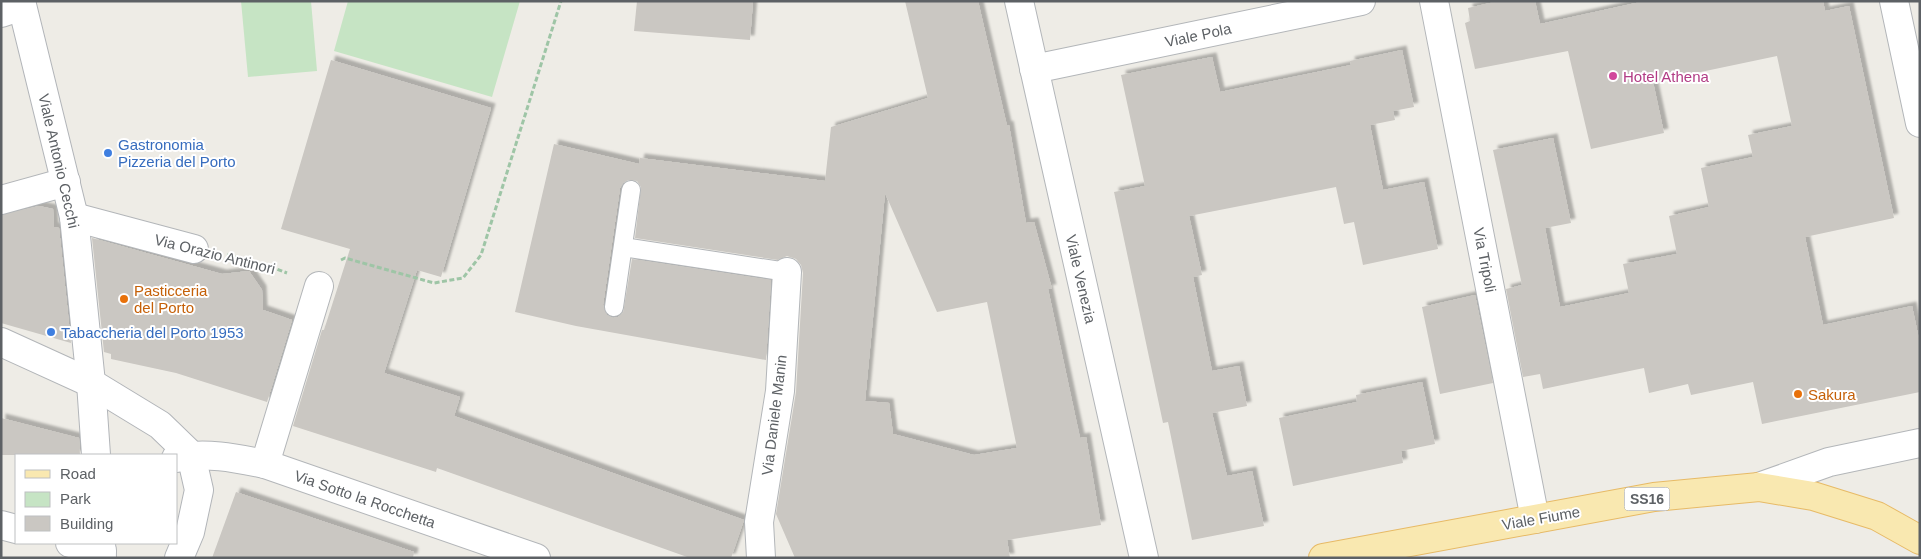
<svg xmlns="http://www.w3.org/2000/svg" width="1921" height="559" font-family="Helvetica,sans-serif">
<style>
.green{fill:#c6e4c4}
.building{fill:#cac7c2;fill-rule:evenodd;filter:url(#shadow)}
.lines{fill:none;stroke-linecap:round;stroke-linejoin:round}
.lane-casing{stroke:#b3b6b9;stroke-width:20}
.street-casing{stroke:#b3b6b9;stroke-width:30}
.secondary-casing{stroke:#b2b5b9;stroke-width:30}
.primary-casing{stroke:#e7ba66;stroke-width:30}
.path{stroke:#9ec5a6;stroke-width:3;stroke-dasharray:5 2.5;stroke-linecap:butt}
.lane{stroke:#fff;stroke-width:18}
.street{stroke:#fff;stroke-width:28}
.secondary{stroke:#fff;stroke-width:28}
.primary{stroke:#f9e8b0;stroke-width:28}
.hotel-dot{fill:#d1479c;stroke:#fff;stroke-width:2}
.shop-dot{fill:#3f7fe0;stroke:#fff;stroke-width:2}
.food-dot{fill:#e8710a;stroke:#fff;stroke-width:2}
.labels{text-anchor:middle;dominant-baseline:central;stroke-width:4;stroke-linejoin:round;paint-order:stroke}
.shield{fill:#fff;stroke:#8e9093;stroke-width:1}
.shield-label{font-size:14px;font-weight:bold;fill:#5d6165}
.street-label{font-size:15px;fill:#5d6165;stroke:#fff}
.hotel-label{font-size:15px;fill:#b23c85;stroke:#fff;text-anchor:start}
.shop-label{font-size:15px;fill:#366cbe;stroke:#fff;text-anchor:start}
.food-label{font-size:15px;fill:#c56008;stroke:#fff;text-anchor:start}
</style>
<defs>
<filter id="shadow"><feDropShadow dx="4.5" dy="-4.5" stdDeviation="1" flood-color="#0004"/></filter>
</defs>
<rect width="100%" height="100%" fill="#eeece6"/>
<g class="green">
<path d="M241,1h70l6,70 -69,6z"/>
<path d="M348,1h172l-28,96 -158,-46z"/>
</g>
<g class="building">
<path d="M637,1h116l-3,39 -116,-9z"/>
<path d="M905,1h73l29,125 2,-1 17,98 8,-1 18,67h-4l32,149 6,-1 15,88 -94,15 3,18h-215l-19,-44 20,-122 7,-119 -2,-8 -5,-6 -9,-3 -9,4 -143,-22 6,-51 -4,-6 -9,-1 -5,3 -3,5 -17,117 4,10 6,3 5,-1 5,-4 9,-54 139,21 -5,80 -190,-34 -61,-14 39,-168 85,20 1,-6 185,23 6,-54 97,-29zM885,193l52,119 50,-10 30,146 -43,7 -81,-21 -4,-31 -24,-2z"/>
<path d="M1499,1h36l5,23 105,-23h178l2,10 24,-5 45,212 -89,19 18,88 89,-19 8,38v48l-158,32 -9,-42 -62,13 -3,-11 -39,9 -5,-25 -101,21 -3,-15 -17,3 -17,-88 16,-4 -29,-135 60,-12 18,85 -26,5 15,79 69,-14 -6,-29 54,-10 -8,-38 40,-9 -8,-39 52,-11 -5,-22 44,-9 -15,-70 -124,26 11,51 -73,16 -23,-98 -93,18 -10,-46 5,-2 -2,-13z"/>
<path d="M1402,50l12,57 -21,4 2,9 -25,5 13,65 41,-8 14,67 -75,16 -9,-43 -10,2 -8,-37 -147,29 13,59 -9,2 19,94 27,-5 8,40 -35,7 15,63 25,-5 12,55 -72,14 -24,-118 -5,1 -49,-231 31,-6 -24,-111 91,-18 8,35 131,-27 -1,-4z"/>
<path d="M331,60l160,48 -50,169 -24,-7 -33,103 76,24 -6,19 290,104 -13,38h-41l-253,-90 -1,4 -143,-46 29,-96h2l26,-81 -69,-20z"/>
<path d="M39,206l14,3 1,18 5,1 12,115 -70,-20v-108z"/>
<path d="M92,238l130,36 27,-3 13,19 1,20 29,10 -25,82 -91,-29 -65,-14v-5l-7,-2z"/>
<path d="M1475,295l18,88 -53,11 -18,-87z"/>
<path d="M1422,382l13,62 -34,7 2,12 -110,23 -14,-68 78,-16 -1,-7z"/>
<path d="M1,418l78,20 1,17h-79z"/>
<path d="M236,492l178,60 -1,6h-201z"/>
</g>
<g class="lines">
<g class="lane-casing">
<g id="lane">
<path d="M623,247l164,25"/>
<path d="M614,307l17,-117"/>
</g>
</g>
<g class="street-casing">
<g id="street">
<path d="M1019,1l125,557"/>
<path d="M1434,1l101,518"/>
<path d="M1894,1l26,122"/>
<path d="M1,13l21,-7"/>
<path d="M1034,69l327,-68"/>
<path d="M1,200l65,-18"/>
<path d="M74,217l120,32"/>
<path d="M1,342l90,41"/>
<path d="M176,458c30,-6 59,0 89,6l271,94"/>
<path d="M265,464l54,-178"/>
<path d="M1759,487l70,-25 91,-19"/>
<path d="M1,525l15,4"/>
<path d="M70,543l32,8"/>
<path d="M761,558l-2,-36 21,-131 7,-119"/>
</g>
</g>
<g class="secondary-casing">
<g id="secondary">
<path d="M21,1l53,216 17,166 5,72"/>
<path d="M91,383l69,42 31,30 8,35 -9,42 -11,26"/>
<path d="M101,543l1,15"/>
</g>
</g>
<g class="primary-casing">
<path id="primary" d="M1323,558l331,-61 105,-10 54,9 64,20 43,24"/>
</g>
<g class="path">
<path d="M227,255l42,11 18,7"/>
<path d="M341,260l4,-2 89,25 29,-5 18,-23 80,-254"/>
</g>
<use href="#lane" class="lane"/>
<use href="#street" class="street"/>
<use href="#secondary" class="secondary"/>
<use href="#primary" class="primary"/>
</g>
<circle class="hotel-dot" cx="1613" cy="76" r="5"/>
<g class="shop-dot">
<circle cx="108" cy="153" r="5"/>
<circle cx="51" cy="332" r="5"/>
</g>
<g class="food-dot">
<circle cx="124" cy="299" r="5"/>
<circle cx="1798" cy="394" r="5"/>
</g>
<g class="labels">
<rect class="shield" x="1624.5" y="487.5" width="45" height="23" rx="4"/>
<g class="shield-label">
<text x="1647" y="499">SS16</text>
</g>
<g class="street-label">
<text transform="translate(1198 35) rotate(-12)">Viale Pola</text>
<text transform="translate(59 161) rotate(77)">Viale Antonio Cecchi</text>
<text transform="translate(215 254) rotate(14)">Via Orazio Antinori</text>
<text transform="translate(1485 260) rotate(79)">Via Tripoli</text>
<text transform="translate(1081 279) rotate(77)">Viale Venezia</text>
<text transform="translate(774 415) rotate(-83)">Via Daniele Manin</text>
<text transform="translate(365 499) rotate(19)">Via Sotto la Rocchetta</text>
<text transform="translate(1541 518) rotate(-10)">Viale Fiume</text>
</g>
<g class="hotel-label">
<text x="1623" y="76">Hotel Athena</text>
</g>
<g class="shop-label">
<text x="118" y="144">Gastronomia<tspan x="118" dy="17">Pizzeria del Porto</tspan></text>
<text x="61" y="332">Tabaccheria del Porto 1953</text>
</g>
<g class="food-label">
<text x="134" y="290">Pasticceria<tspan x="134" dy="17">del Porto</tspan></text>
<text x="1808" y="394">Sakura</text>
</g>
</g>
<rect width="1921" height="559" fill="none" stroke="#5d6165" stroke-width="5"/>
<rect x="15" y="454" width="162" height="90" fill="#ffffff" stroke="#bec0c1"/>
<rect x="25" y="470" width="25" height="8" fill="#f9e8b0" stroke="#bec0c1"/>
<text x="60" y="479" font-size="15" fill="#5d6165">Road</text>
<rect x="25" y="492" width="25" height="15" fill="#c6e4c4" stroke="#bec0c1"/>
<text x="60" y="504" font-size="15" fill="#5d6165">Park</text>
<rect x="25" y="516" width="25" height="15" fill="#cac7c2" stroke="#bec0c1"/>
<text x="60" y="529" font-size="15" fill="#5d6165">Building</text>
</svg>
